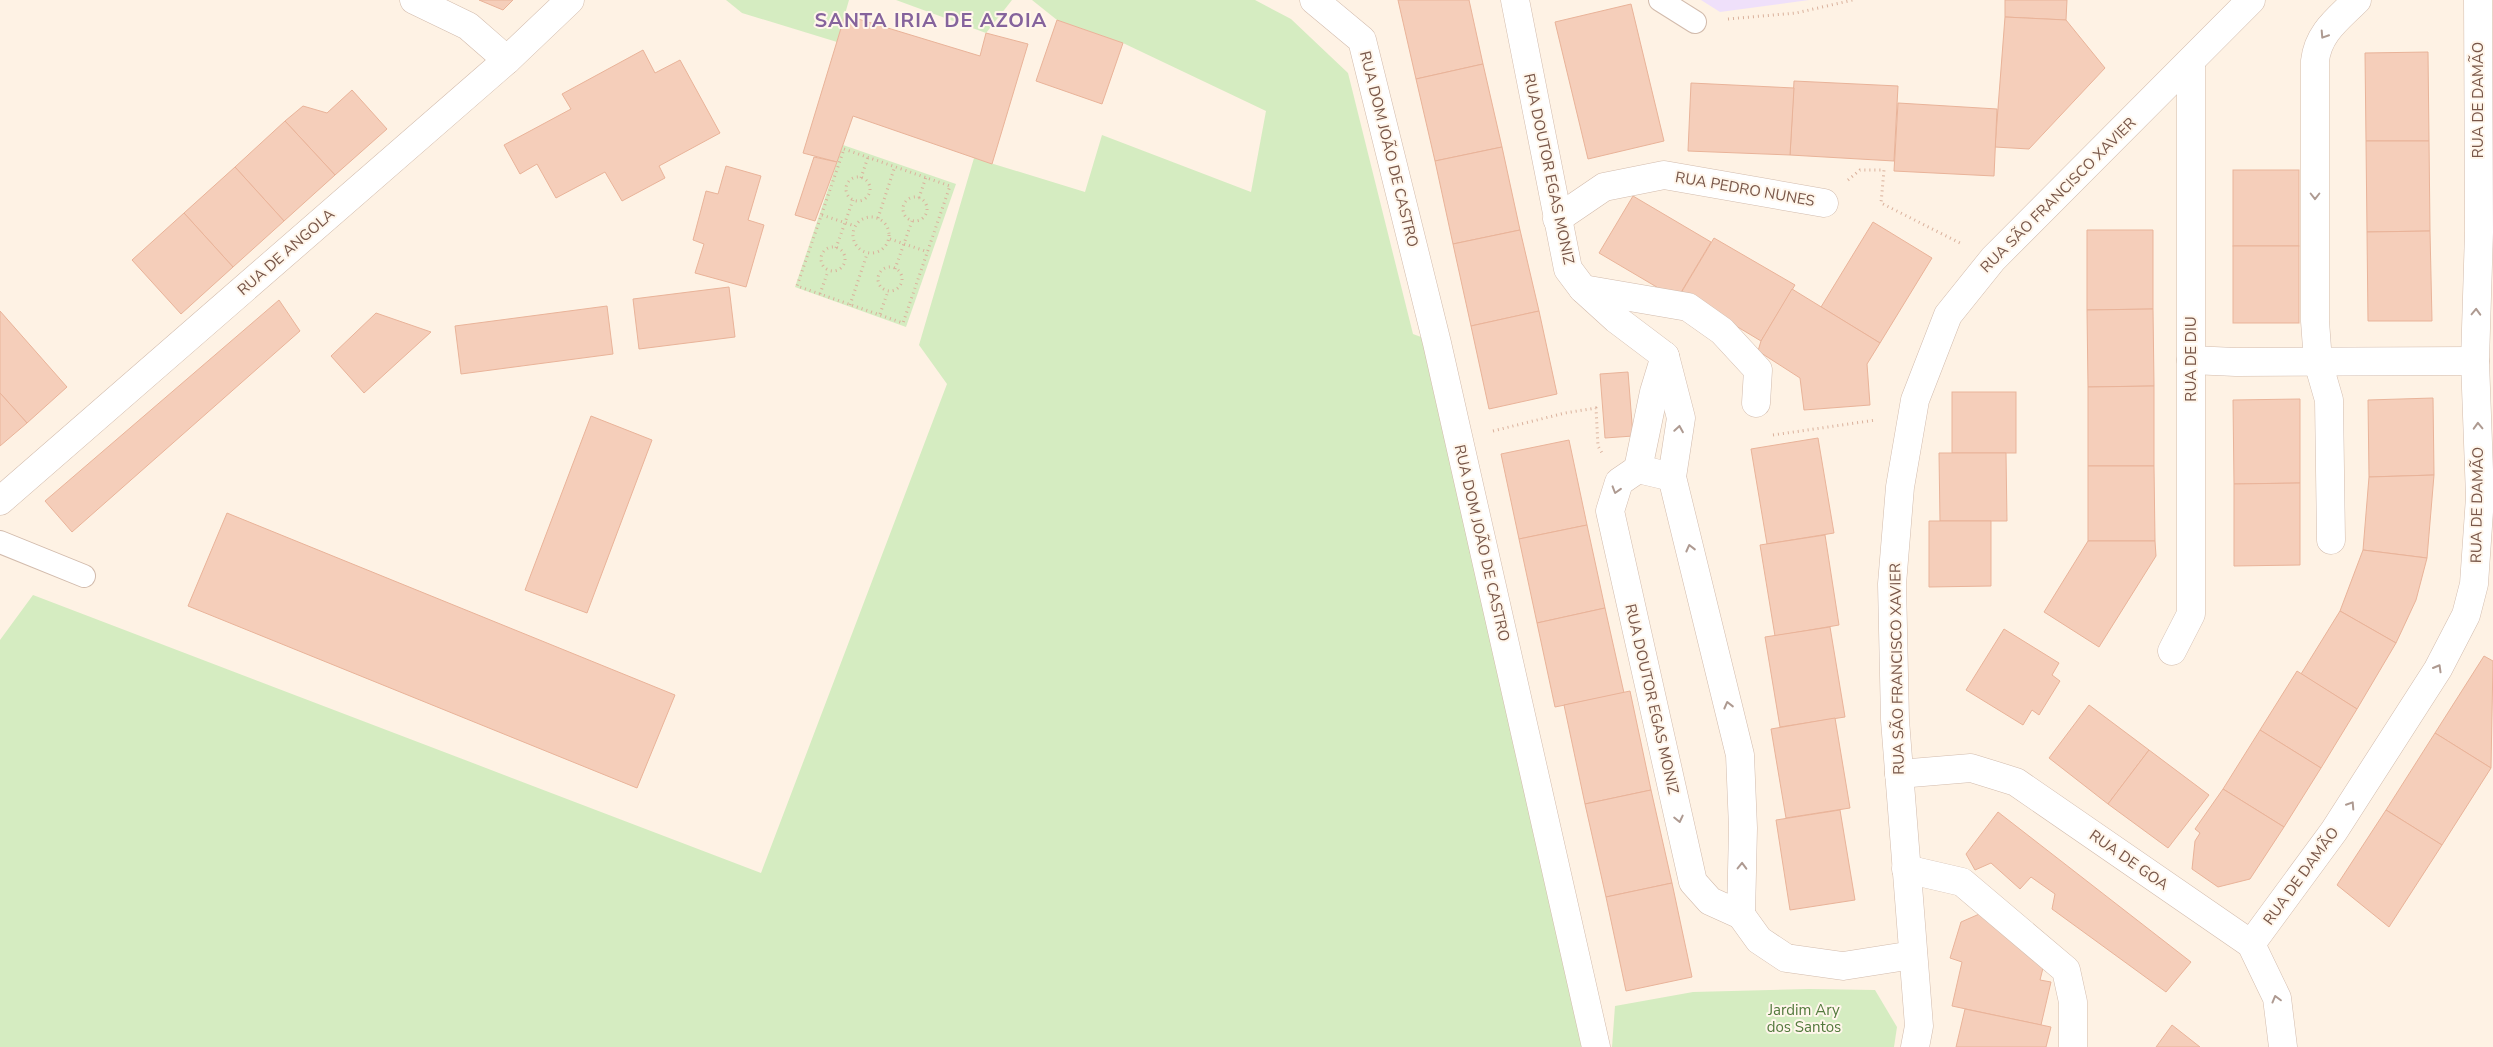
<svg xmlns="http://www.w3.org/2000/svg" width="2493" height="1047" font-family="'Nunito Sans',sans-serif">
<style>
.education{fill:#efe0fa}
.green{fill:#d5ecc1}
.building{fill:#f5ceba;stroke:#e9b399}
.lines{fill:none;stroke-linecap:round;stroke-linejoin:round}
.service-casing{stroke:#d2bbac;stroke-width:24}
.pedestrian-casing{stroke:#d2bbac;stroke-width:29}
.minor-casing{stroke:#d2bbac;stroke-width:29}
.tertiary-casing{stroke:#d2bbac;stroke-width:29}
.path{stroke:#dab19c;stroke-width:3;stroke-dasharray:1 4;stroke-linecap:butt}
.service{stroke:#fff;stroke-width:22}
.pedestrian{stroke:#fff;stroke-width:28}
.minor{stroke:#fff;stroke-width:28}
.tertiary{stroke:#fff;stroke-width:28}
.oneway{stroke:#ae9a91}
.labels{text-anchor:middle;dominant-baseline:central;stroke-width:4;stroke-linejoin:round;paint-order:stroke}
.street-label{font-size:15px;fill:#785648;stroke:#fff6eb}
.park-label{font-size:15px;fill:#52793c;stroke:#fff6eb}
.district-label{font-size:20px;font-weight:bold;letter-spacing:1px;fill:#85639c;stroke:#fff6eb}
</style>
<rect width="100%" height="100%" fill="#fef2e4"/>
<path class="education" d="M1701,0h108l-89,12z"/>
<g class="green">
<path d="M726,0h123l-12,42 -95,-29z"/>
<path d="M896,0h116l-26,33z"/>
<path d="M1032,0h223l36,19 57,54 65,261 24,9 159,704h-1596v-407l33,-45 728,278 186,-489 -28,-39 55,-187 111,34 17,-57 149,57 15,-81 -143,-68 -66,-23z"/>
<path d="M843,145l113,39 -50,143 -111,-40z"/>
<path d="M1809,989l66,1 22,37 -3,20h-282l3,-41 78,-14z"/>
</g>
<g class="building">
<path d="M479,0h34l-10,10z"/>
<path d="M1398,0h71l14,64 -67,15z"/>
<path d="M2005,0h62l-1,20 -61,-3z"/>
<path d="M1631,4l33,137 -76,18 -33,-137z"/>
<path d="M845,15l135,41 6,-23 42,11 -36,120 -139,-48 -16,46 -34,-9z"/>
<path d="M2005,17l61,3 39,48 -76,81 -34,-2z"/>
<path d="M1057,20l66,23 -21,61 -66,-23z"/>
<path d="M643,50l12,23 25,-13 40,73 -61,33 6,12 -43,23 -17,-29 -49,26 -19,-34 -17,10 -16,-29 67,-36 -9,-15z"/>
<path d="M2428,52l1,89h-63l-1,-88z"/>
<path d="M1483,64l19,83 -67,14 -19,-82z"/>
<path d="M1794,81l104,5 -4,75 -104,-6z"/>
<path d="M1691,83l103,5 -4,67 -102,-4z"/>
<path d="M352,90l35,39 -52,46 -50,-54 18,-15 24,7z"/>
<path d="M1898,103l99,6 -3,67 -100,-5z"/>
<path d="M285,121l50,54 -51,46 -49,-54z"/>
<path d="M2366,141h63l1,90 -63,1z"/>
<path d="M1502,147l18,83 -67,14 -18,-83z"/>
<path d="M814,157l23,5 -22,59 -20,-6z"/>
<path d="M726,166l35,10 -13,44 16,5 -18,62 -51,-14 9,-29 -11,-4 13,-49 12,3z"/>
<path d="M235,167l49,54 -51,46 -49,-54z"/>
<rect x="2233" y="170" width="66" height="76"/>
<path d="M1633,196l78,46 -34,57 -78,-46z"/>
<path d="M184,213l49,54 -52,47 -49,-54z"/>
<path d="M1873,222l59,36 -52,85 -59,-36z"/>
<path d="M1520,230l19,81 -68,15 -18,-82z"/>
<path d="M2087,230h66v79l-66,1z"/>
<path d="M2430,231l2,90h-64l-1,-89z"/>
<path d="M1714,238l81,47 -34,56 -80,-48z"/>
<rect x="2233" y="246" width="66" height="77"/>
<path d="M729,287l6,50 -96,12 -6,-50z"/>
<path d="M1792,289l88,54 -13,21 3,41 -66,5 -4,-32 -42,-27 3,-10z"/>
<path d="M279,300l21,31 -228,201 -27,-31z"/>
<path d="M607,306l6,48 -152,20 -6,-48z"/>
<path d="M2153,309l1,77 -66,1 -1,-77z"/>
<path d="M0,311l67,76 -40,36 -27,-30z"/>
<path d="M1539,311l18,83 -68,15 -18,-83z"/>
<path d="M376,313l55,19 -67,61 -33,-37z"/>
<path d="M1628,372l5,64 -28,2 -5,-64z"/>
<path d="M2154,386v80h-66v-79z"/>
<rect x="1952" y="392" width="64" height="61"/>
<path d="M0,393l27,30 -27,23z"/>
<path d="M2433,398l1,77 -65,2 -1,-77z"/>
<path d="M2300,399v84l-66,1 -1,-84z"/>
<path d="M591,416l61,24 -65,173 -62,-23z"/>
<path d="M1818,438l16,95 -67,11 -16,-95z"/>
<path d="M1569,440l18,85 -68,14 -18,-85z"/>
<path d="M1939,453h67l1,68h-67z"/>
<path d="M2088,466h66l1,75h-67z"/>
<path d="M2434,475l-7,83 -64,-8 6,-73z"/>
<path d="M2300,483v82l-66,1v-82z"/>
<path d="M227,513l448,182 -38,93 -449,-182z"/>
<path d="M1929,521h62v65l-62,1z"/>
<path d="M1587,525l18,83 -68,15 -18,-84z"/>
<path d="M1825,535l14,90 -64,11 -15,-91z"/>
<path d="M2088,541h67l1,15 -57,91 -55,-35z"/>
<path d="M2363,550l64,8 -11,42 -20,43 -56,-32z"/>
<path d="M1605,608l19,85 -69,14 -18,-84z"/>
<path d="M2340,611l56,32 -39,66 -56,-35z"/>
<path d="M1830,627l15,90 -65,10 -15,-90z"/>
<path d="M2004,629l55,34 -7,12 8,6 -21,34 -7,-5 -9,15 -57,-35z"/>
<path d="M2484,656l9,5 -2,107 -56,-35z"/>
<path d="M2297,671l60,38 -36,59 -61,-38z"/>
<path d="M1630,691l21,99 -66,14 -21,-99z"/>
<path d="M2089,705l60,45 -41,54 -59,-46z"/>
<path d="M1835,718l15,90 -64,10 -15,-89z"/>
<path d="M2260,730l61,38 -37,59 -61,-38z"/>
<path d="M2435,733l56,35 -49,77 -56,-35z"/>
<path d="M2149,750l60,45 -41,53 -60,-44z"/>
<path d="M2223,789l61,38 -34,52 -32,8 -26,-18 3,-28 5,-8 -5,-4z"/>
<path d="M1651,790l21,93 -66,14 -21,-93z"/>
<path d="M1840,810l15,90 -65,10 -14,-90z"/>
<path d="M2386,810l56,35 -53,82 -52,-42z"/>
<path d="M1998,812l193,150 -25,30 -114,-83 3,-15 -24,-17 -11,12 -29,-26 -16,7 -9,-16z"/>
<path d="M1672,883l20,94 -66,14 -20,-94z"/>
<path d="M1984,912l61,48 -5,20 11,2 -10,43 -89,-19 10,-44 -12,-4 11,-36z"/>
<path d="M1965,1009l86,18 -5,20h-90z"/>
<path d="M2172,1025l28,22h-44z"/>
</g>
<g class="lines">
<g class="service-casing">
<g id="service">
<path d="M1660,0l35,22"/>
<path d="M0,542l84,34"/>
</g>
</g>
<g class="pedestrian-casing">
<path id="pedestrian" d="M1583,289l105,18 34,24 36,39 -2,33"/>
</g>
<g class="minor-casing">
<g id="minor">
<path d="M414,0l54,26 39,34"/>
<path d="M1515,0l53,269 15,20 33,30 49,37 16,62 -9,59 68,278 3,73 -2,87"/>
<path d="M1557,219l47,-32 60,-12 160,28"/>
<path d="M2191,360l45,2 239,-1"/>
<path d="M1638,469l16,-77 11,-36"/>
<path d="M1672,477l-34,-8 -19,13 -9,29 83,371 17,19 31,14 18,25 27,18 57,8 70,-11"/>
<path d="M2331,540l-2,-140 -11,-38 -3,-41v-260c3,-28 23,-42 42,-61"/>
<path d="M2172,651l19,-37v-552"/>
<path d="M1899,774l72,-6 45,14 235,162 26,54 6,49"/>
<path d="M1906,869l56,13 104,88 7,32v45"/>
<path d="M2251,944l83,-113 104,-162 28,-54 8,-31 6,-87 -5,-136 4,-129 -1,-232"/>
</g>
</g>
<g class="tertiary-casing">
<g id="tertiary">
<path d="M1314,0l48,40 75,303 159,704"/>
<path d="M0,501l507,-441 63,-60"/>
<path d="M1915,1047l4,-21 -24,-306 -3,-136 8,-97 15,-87 33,-85 45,-56 258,-259"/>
</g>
</g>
<g class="path">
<path d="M1728,19l68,-6 57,-13"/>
<path d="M844,149l106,37 -47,137 -106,-37z"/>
<circle cx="858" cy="189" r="12"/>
<path d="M861,178l7,-21"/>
<path d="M1848,180l12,-10h24l-3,33 81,41"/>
<circle cx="915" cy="209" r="12"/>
<path d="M919,198l7,-21"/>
<path d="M822,215l33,11"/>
<circle cx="871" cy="235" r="18"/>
<path d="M878,218l17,-52"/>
<path d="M890,239l38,13"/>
<circle cx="833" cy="259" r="12"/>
<path d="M836,248l17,-48"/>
<circle cx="890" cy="279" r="12"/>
<path d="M895,269l17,-48"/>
<path d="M820,294l8,-23"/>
<path d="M850,305l17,-51"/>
<path d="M880,314l8,-23"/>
<path d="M1493,431l72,-18 31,-5 2,38 4,7"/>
<path d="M1773,435l103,-15"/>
</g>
<use href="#service" class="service"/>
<use href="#pedestrian" class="pedestrian"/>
<use href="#minor" class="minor"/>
<use href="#tertiary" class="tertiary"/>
</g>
<defs><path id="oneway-chevron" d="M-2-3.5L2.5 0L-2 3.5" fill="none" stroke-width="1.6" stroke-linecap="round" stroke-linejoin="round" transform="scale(1.25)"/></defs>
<g class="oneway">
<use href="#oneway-chevron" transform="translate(2324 35) rotate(123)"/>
<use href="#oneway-chevron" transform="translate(2315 196) rotate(90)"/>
<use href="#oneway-chevron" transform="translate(2476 312) rotate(-88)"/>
<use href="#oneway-chevron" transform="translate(2478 426) rotate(-92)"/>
<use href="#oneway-chevron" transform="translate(1679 429) rotate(-81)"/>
<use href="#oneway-chevron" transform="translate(1616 490) rotate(107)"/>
<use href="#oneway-chevron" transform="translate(1690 548) rotate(-104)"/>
<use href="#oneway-chevron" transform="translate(2438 668) rotate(-60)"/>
<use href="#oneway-chevron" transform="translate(1728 705) rotate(-104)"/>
<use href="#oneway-chevron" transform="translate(2351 805) rotate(-57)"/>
<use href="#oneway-chevron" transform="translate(1679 819) rotate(77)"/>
<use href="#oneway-chevron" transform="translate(1742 866) rotate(-89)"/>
<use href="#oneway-chevron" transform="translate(2276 999) rotate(-105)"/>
</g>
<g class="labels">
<g class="street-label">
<text transform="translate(2478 100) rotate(-90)">RUA DE DAMÃO</text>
<text transform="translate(1389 149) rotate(76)">RUA DOM JOÃO DE CASTRO</text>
<text transform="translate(1549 169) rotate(78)">RUA DOUTOR EGAS MONIZ</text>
<text transform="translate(1745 189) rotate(10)">RUA PEDRO NUNES</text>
<text transform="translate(2058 195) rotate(-45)">RUA SÃO FRANCISCO XAVIER</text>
<text transform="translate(286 252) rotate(-41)">RUA DE ANGOLA</text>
<text transform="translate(2191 359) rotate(-90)">RUA DE DIU</text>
<text transform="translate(2477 505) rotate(-89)">RUA DE DAMÃO</text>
<text transform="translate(1482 543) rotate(77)">RUA DOM JOÃO DE CASTRO</text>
<text transform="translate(1897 669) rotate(-91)">RUA SÃO FRANCISCO XAVIER</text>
<text transform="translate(1652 699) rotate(77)">RUA DOUTOR EGAS MONIZ</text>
<text transform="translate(2129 860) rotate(35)">RUA DE GOA</text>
<text transform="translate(2301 876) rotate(-54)">RUA DE DAMÃO</text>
</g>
<g class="park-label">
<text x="1804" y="1010">Jardim Ary<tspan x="1804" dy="17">dos Santos</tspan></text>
</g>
<g class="district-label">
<text x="931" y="20">SANTA IRIA DE AZOIA</text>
</g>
</g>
</svg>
